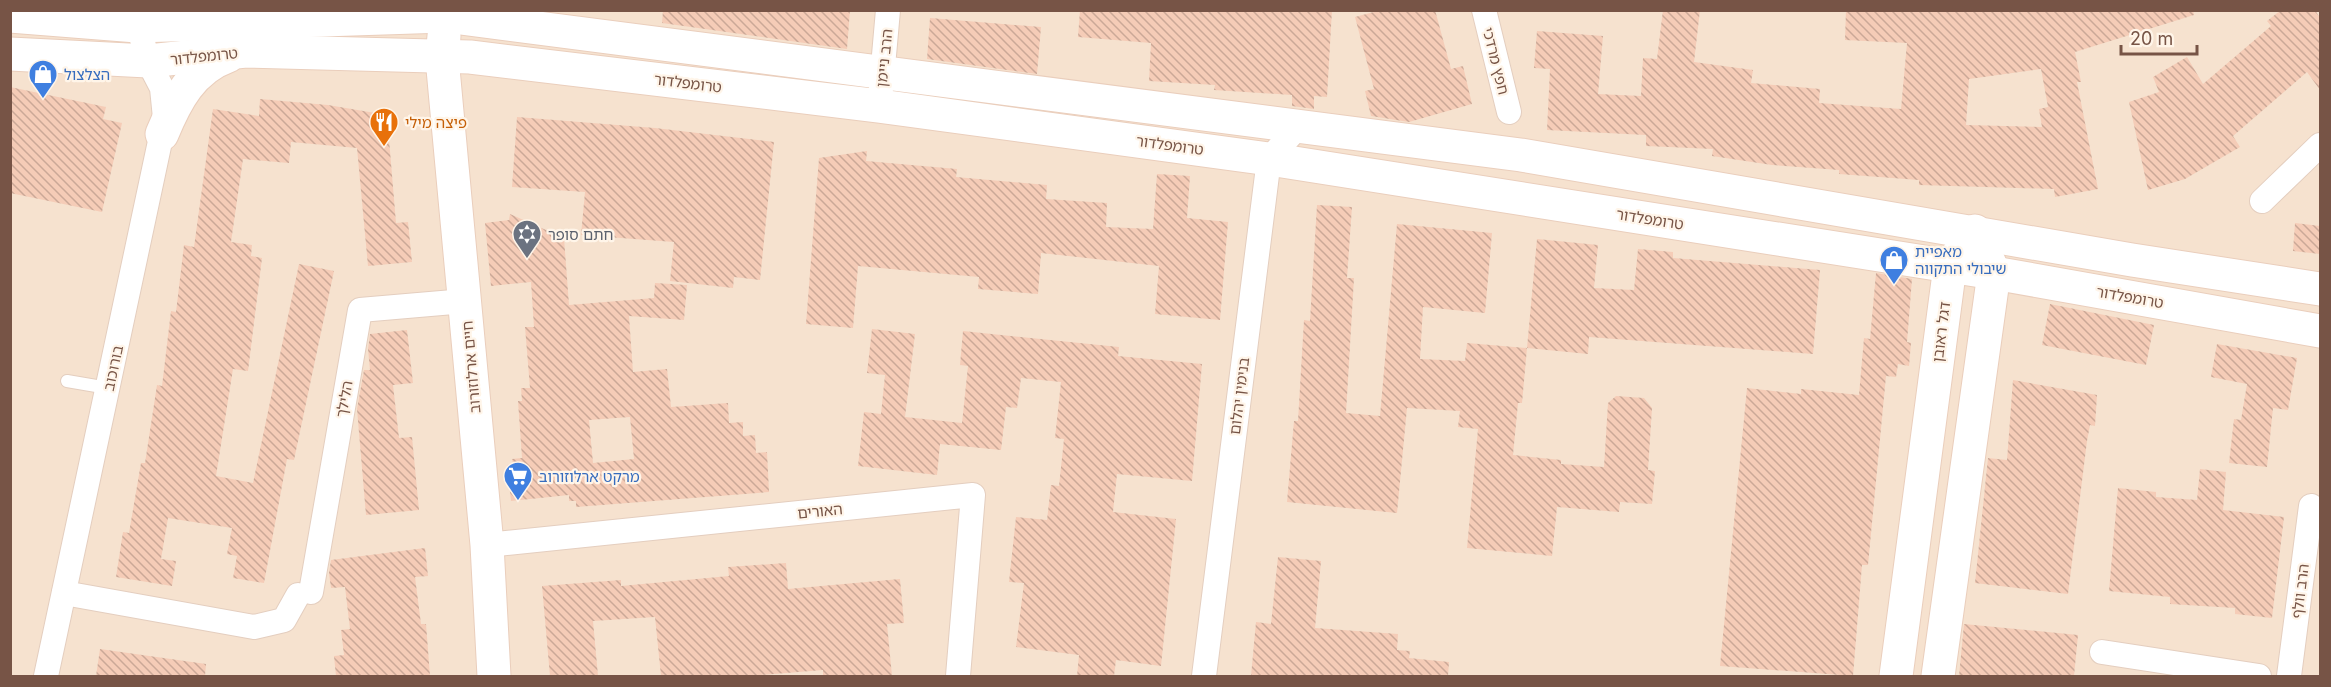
<svg xmlns="http://www.w3.org/2000/svg" width="2331" height="687" font-family="Inter,'Noto Sans Hebrew',sans-serif">
<style>
.residential{fill:#f6e2cf}
.building{fill:url(#building-back-hatch);fill-rule:evenodd}
.lines{fill:none;stroke-linecap:round;stroke-linejoin:round}
.lane-casing{stroke:#e4cebf;stroke-width:14}
.street-casing{stroke:#e4cebf;stroke-width:26}
.secondary-casing{stroke:#eacebc;stroke-width:35}
.lane{stroke:#fff;stroke-width:12}
.street{stroke:#fff;stroke-width:24}
.secondary{stroke:#fff;stroke-width:33}
.labels{text-anchor:middle;dominant-baseline:central;stroke-width:4.5;stroke-linejoin:round;paint-order:stroke}
.street-label{font-size:15px;fill:#775446;stroke:#fff5e9}
.shop-label{font-size:15px;fill:#366cbe;stroke:#fff5e9;text-anchor:start}
.food-label{font-size:15px;fill:#c56008;stroke:#fff5e9;text-anchor:start}
.worship-label{font-size:15px;fill:#5b616d;stroke:#fff5e9;text-anchor:start}
</style>
<defs>
<pattern id="building-back-hatch" width="6" height="6" patternUnits="userSpaceOnUse" patternTransform="scale(1.5)"><rect width="6" height="6" fill="#f5ccb7"/><path d="M-1 5l2 2M0 0l6 6M5-1l2 2" fill="none" stroke="#cba897"/></pattern>
</defs>
<rect width="100%" height="100%" fill="#fef1e1"/>
<rect class="residential" x="11" y="11" width="2309" height="665"/>
<g class="building">
<path d="M663,10h187l-3,39 -185,-26z"/>
<path d="M1080,10h252l-5,87 -13,-1v13l-22,-3v-11l-78,-5 1,-5 -66,-4 2,-38 -73,-6z"/>
<path d="M1381,10h54l16,59 12,-3 9,38 -63,18 -38,-6 -6,-25 9,-2 -19,-72z"/>
<path d="M1663,10h37l-6,52 59,8 -2,13 69,6 -1,14 82,6 6,-66 -62,-3 1,-30h347l1,5 -119,37 6,30h-4l21,107 -43,8 -1,-8 -135,-4v-5l-80,-6v-4l-67,-5 -60,-9 1,-7 -67,-3v-11l-99,-5 3,-61 -16,-1 3,-37 66,5 -5,58 43,2 2,-38 14,1zM2041,69l7,38 -9,2 3,18 -76,-2 3,-46z"/>
<path d="M2281,10h34l5,8v72l-13,-18 -74,64 7,11 -55,32 -37,11 -19,-88 30,-10 -6,-15 34,-20 16,27 68,-58 -4,-5z"/>
<path d="M930,18l111,9 -4,47 -110,-15z"/>
<path d="M10,87l96,20 -3,12 19,4 -20,89 -92,-19z"/>
<path d="M260,99l68,6 59,10 9,108 12,-1 4,40 -44,4 -11,-118 -66,-6 -2,21 -46,-4 -12,83 21,3 -1,11 11,2 -14,113 -15,-2 -17,107 37,7 46,-219 35,7 -40,189 -7,-1 -23,124 -31,-5 4,-22 -10,-2 5,-26 -64,-10 -7,41 15,2 -4,25 -56,-9 7,-45 6,1 12,-70h4l12,-78 5,1 9,-75 5,1 8,-67 10,2 19,-138 46,7z"/>
<path d="M517,117l138,11 119,14 -14,138 -26,-3 -1,11 -63,-7 4,-39 -93,-7 4,-43 -73,-5z"/>
<path d="M867,151l-1,10 91,8 -1,8 91,8 -1,14 61,4 -1,24 47,2 4,-55 33,2 -3,42 41,4 -8,98 -65,-6 4,-48 -118,-13 -3,41 -60,-5 1,-12 -121,-11 -5,62 -47,-4 13,-166z"/>
<path d="M1317,205l35,2 -5,71h7l-8,135 34,3 17,-192 95,9 -7,80 -62,-6 -3,52 45,2 2,-18 60,5 -5,55h-4l-5,52 48,5v4l43,3 4,-64 8,-7 28,2 8,10 -4,62 7,1 -3,33 -32,-2 -1,10 -62,-5 -5,49 -85,-8 11,-119 -20,-2 2,-16 -53,-3 -10,105 -110,-11 7,-81h4l6,-101 6,1z"/>
<path d="M510,214l54,24 5,67 85,-7 1,-15 32,2 -3,35 -55,-4 4,56 34,-3 4,38 57,-4 1,20 14,-1v14l12,-1 1,18 11,-1 2,40 -193,15v-6h-7v-6l-58,6 -4,-36 6,-1 -1,-5 10,-1 -4,-57h4l-1,-13h9l-5,-61h9l-3,-45 -40,4 -6,-63 24,-3zM630,417l4,42 -41,4 -4,-43z"/>
<path d="M2295,223l25,3v28l-27,-3z"/>
<path d="M1537,239l61,6 -4,43 40,2 4,-41 35,3v6l147,12 -7,84 -224,-17 -1,17 -61,-6z"/>
<path d="M1876,273l36,6 -5,63 4,1 -2,23 -11,-2 -2,13 -10,-1 -18,189h-6l-9,111 -133,-10 27,-278 54,6v-5l58,6 5,-57 6,1z"/>
<path d="M2050,304l104,21 -8,40 -104,-20z"/>
<path d="M872,329l43,5 -10,83 57,6 6,-57 -8,-1 3,-34 156,16 -1,9 84,8 -10,117 -75,-7 -4,38 63,7 -15,147 -45,-6 -2,16h-37l2,-21 -63,-8 8,-64 -15,-1 7,-65 31,3 4,-35 8,1 5,-47 -9,-1 6,-56 -40,-4 -4,30 -11,-1 -5,43 -61,-6 -3,31 -79,-9 6,-54 17,2 4,-39 -18,-2z"/>
<path d="M407,330l6,53 -20,2 6,53 13,-1 7,73 -53,5 -9,-106 7,-39h6l-2,-21 2,-15z"/>
<path d="M2217,344l80,14 -9,52 -15,-2 -6,59 -38,-4 5,-44 7,1 6,-36 -36,-7z"/>
<path d="M2013,380l84,15 -2,31 -5,-1 -3,16 -19,153 -93,-11 13,-125 19,2z"/>
<path d="M2200,469l26,3 -3,38 61,7 -12,101 -37,-4v-6l-65,-4v-7l-61,-6 9,-103 38,4v5l41,3z"/>
<path d="M425,548l3,28 -13,1 6,47h5l4,52h-94l-2,-20 10,-1 -3,-25 9,-1 -5,-42 -14,1 -2,-15 2,-13z"/>
<path d="M1278,557l43,4 -6,67 83,6 -1,16 13,1 -1,7 40,4 -1,14h-197l5,-54 15,2z"/>
<path d="M786,563l2,26 112,-10 4,44 -17,1 5,52h-69v-6l-75,6h-87l-6,-59 -62,4 5,55h-48l-8,-90 79,-6v6l108,-10 -1,-9z"/>
<path d="M1964,624l114,11 -4,41h-115z"/>
<path d="M100,649l106,15 -1,12h-109z"/>
</g>
<g class="lines">
<g class="lane-casing">
<path id="lane" d="M67,381l41,7"/>
</g>
<g class="street-casing">
<g id="street">
<path d="M1484,10l25,102"/>
<path d="M881,89l7,-79"/>
<path d="M2262,201l58,-56"/>
<path d="M487,545l486,-50 -15,181"/>
<path d="M311,592l49,-282 105,-9"/>
<path d="M64,593l190,34 30,-7 14,-25"/>
<path d="M2102,652l157,24"/>
<path d="M46,676l119,-558 -3,-30 -14,-27 -14,-51"/>
<path d="M1204,676l65,-517 29,-32"/>
<path d="M2289,676l22,-170"/>
</g>
</g>
<g class="secondary-casing">
<g id="secondary">
<path d="M10,16l127,10 308,-10 1076,139 611,105 188,29"/>
<path d="M444,36l-2,22 45,487 7,131"/>
<path d="M10,54l138,7 98,-10 224,6 409,49 390,53 725,114 326,58"/>
<path d="M162,134c14,-34 30,-65 66,-78"/>
<path d="M1896,676l54,-410 25,-35 19,42 -56,403"/>
</g>
</g>
<use href="#lane" class="lane"/>
<use href="#street" class="street"/>
<use href="#secondary" class="secondary"/>
</g>
<defs>
<g id="shop-pin" transform="scale(1.5)"><path d="M0 17L-7.5 6A9.5 9.5 0 1 1 7.5 6Z" fill="#3f7fe0" stroke="#fff5e9"/><path d="M-5-2.5h2.3a2.7 3.5 0 0 1 5.4 0H5L5.5 6h-11ZM-1.5-2.5h3a1.5 2.3 0 0 0-3 0Z" fill="#fff"/></g>
<g id="restaurant-pin" transform="scale(1.5)"><path d="M0 17L-7.5 6A9.5 9.5 0 1 1 7.5 6Z" fill="#e8710a" stroke="#fff5e9"/><path d="M-5-6h1v4h1v-4h1v4h1v-4h1v5L-1.5 .5V6h-2V.5L-5-1ZM5-6V6H3V1.5H1.5Q1.5-4 5-6Z" fill="#fff"/></g>
<g id="synagogue-pin" transform="scale(1.5)"><path d="M0 17L-7.5 6A9.5 9.5 0 1 1 7.5 6Z" fill="#6b7280" stroke="#fff5e9"/><path d="M0-6.5L5.6 3.2H-5.6ZM0 6.5L5.6-3.2H-5.6Z" fill="#fff"/></g>
<g id="supermarket-pin" transform="scale(1.5)"><path d="M0 17L-7.5 6A9.5 9.5 0 1 1 7.5 6Z" fill="#3f7fe0" stroke="#fff5e9"/><path d="M-6-5.5h2.5l.6 2H6L4.5 2H-2.5L-4.4-4H-6ZM-1.5 3.2a1.3 1.3 0 1 0 .1 0ZM3 3.2a1.3 1.3 0 1 0 .1 0Z" fill="#fff"/></g>
</defs>
<g fill-rule="evenodd">
<use href="#shop-pin" x="43" y="74"/>
<use href="#restaurant-pin" x="384" y="122"/>
<use href="#synagogue-pin" x="527" y="234"/>
<use href="#shop-pin" x="1894" y="260"/>
<use href="#supermarket-pin" x="518" y="476"/>
</g>
<g class="labels">
<g class="street-label">
<text transform="translate(204 56) rotate(-6)">טרומפלדור</text>
<text transform="translate(884 58) rotate(-84)">הרב ניימן</text>
<text transform="translate(1496 61) rotate(76)">חפץ מרדכי</text>
<text transform="translate(688 83) rotate(7)">טרומפלדור</text>
<text transform="translate(1170 145) rotate(8)">טרומפלדור</text>
<text transform="translate(1650 219) rotate(9)">טרומפלדור</text>
<text transform="translate(2130 297) rotate(10)">טרומפלדור</text>
<text transform="translate(1941 332) rotate(-83)">דגל ראובן</text>
<text transform="translate(471 367) rotate(-95)">חיים ארלוזורוב</text>
<text transform="translate(113 368) rotate(-78)">בורוכוב</text>
<text transform="translate(1239 396) rotate(-83)">בנימין יהלום</text>
<text transform="translate(344 399) rotate(-80)">הלילך</text>
<text transform="translate(820 511) rotate(-6)">האורים</text>
<text transform="translate(2300 591) rotate(-83)">הרב וולף</text>
</g>
<g class="shop-label">
<text x="64" y="74">הצלצול</text>
<text x="1915" y="251">מאפיית<tspan x="1915" dy="17">שיבולי התקווה</tspan></text>
<text x="539" y="476">מרקט ארלוזורוב</text>
</g>
<g class="food-label">
<text x="405" y="122">פיצה מילי</text>
</g>
<g class="worship-label">
<text x="548" y="234">חתם סופר</text>
</g>
</g>
<rect width="2331" height="687" fill="none" stroke="#775446" stroke-width="24"/>
<path d="M2121 45v9h76v-9" fill="none" stroke="#775446" stroke-width="3"/>
<text x="2130" y="45" font-size="18" fill="#775446" stroke="#fff5e9" stroke-width="4.5" paint-order="stroke">20 m</text>
</svg>
